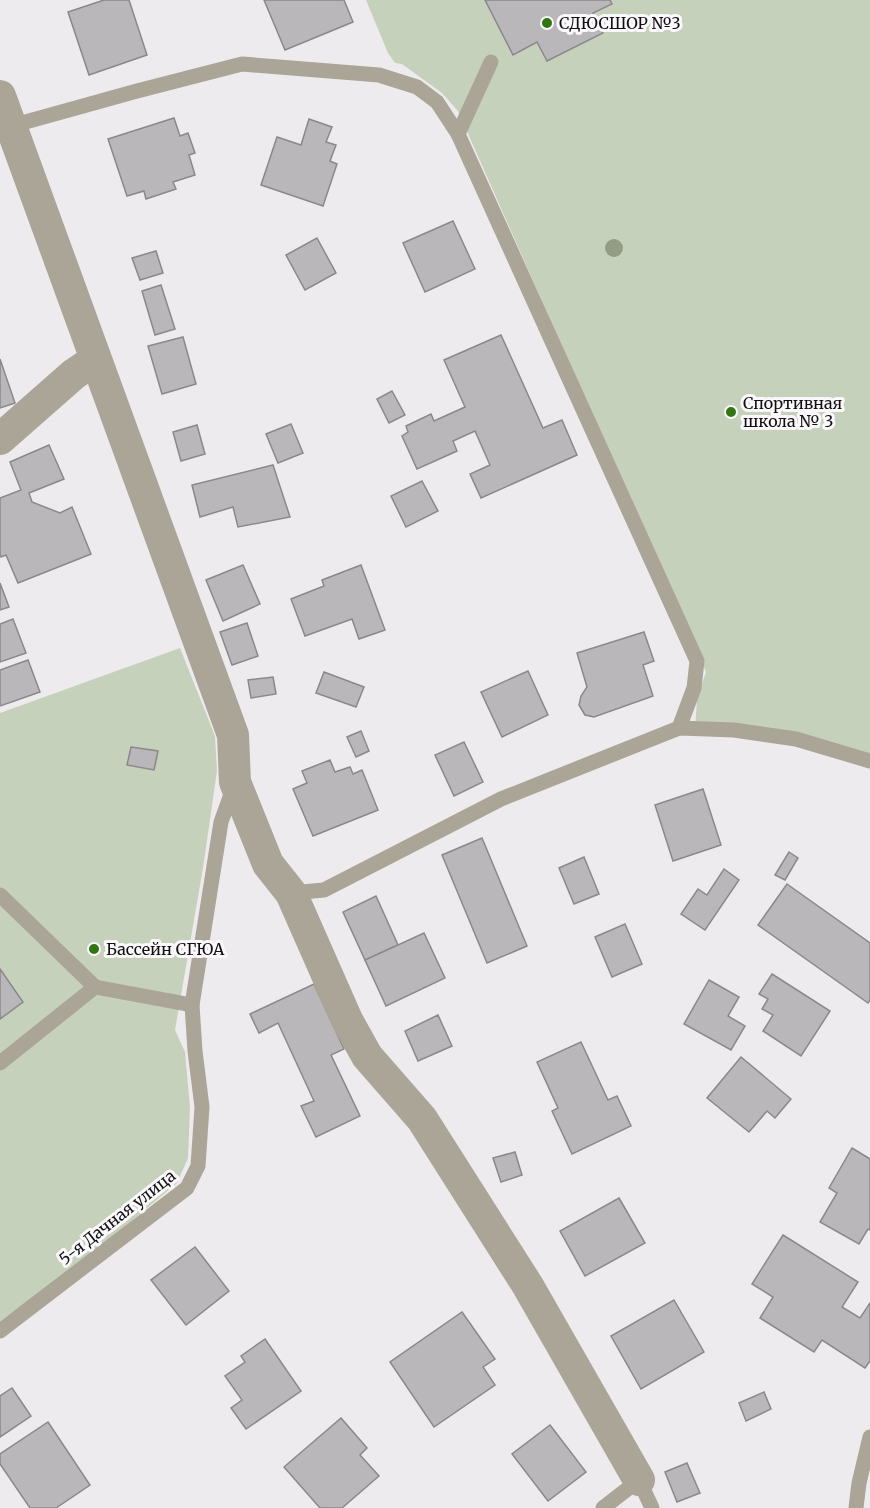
<svg xmlns="http://www.w3.org/2000/svg" width="870" height="1508" font-family="Merriweather,serif">
<style>
.green{fill:#c5d1ba}
.building{fill:#bab7ba;stroke:#8b888b;stroke-width:1.5}
.lines{fill:none;stroke-linecap:round;stroke-linejoin:round}
.lane{stroke:#aba598;stroke-width:15}
.street{stroke:#aba598;stroke-width:32}
.tree{fill:#939d86}
.poi-dot{fill:#327513;stroke:#fbf8fc;stroke-width:2}
.labels{text-anchor:middle;dominant-baseline:central;stroke-width:6;stroke-linejoin:round;paint-order:stroke}
.poi-label{font-size:16px;fill:#111011;stroke:#fbf8fc;text-anchor:start}
.street-label{font-size:16px;fill:#111011;stroke:#fbf8fc}
</style>
<rect width="100%" height="100%" fill="#eeebee"/>
<g class="green">
<path d="M366,0h504v763l-115,-33 -60,1 2,-32 9,-27 -248,-561 -16,-18 -40,-29 -7,-1 -7,-10z"/>
<path d="M180,648l35,88 2,35 -14,97 -28,162 10,22 5,56 -2,50 -11,25 -98,82 -79,56v-608z"/>
</g>
<g class="building">
<path d="M104,0h25l18,55 -58,20 -21,-63z"/>
<path d="M264,0h80l9,22 -68,28z"/>
<path d="M485,0h125l2,4 -19,9 10,20 -56,28 -10,-19 -24,13z"/>
<path d="M174,118l6,18 8,-3 7,20 -6,2 6,20 -22,7 3,7 -30,10 -2,-8 -17,5 -19,-57z"/>
<path d="M309,119l23,8 -6,15 10,3 -6,16 7,3 -14,42 -62,-21 16,-48 24,8z"/>
<path d="M453,221l22,48 -50,23 -22,-49z"/>
<path d="M317,238l19,35 -31,17 -19,-35z"/>
<path d="M156,251l7,22 -23,7 -8,-22z"/>
<path d="M161,285l14,44 -20,6 -13,-44z"/>
<path d="M501,335l42,93 19,-8 15,35 -96,43 -11,-24 20,-9 -15,-34 -22,10 4,10 -40,18 -15,-33 6,-4 -2,-6 25,-12 3,7 31,-14 -21,-47z"/>
<path d="M183,337l13,47 -34,10 -14,-48z"/>
<path d="M0,359l15,44 -15,5z"/>
<path d="M392,391l13,24 -16,8 -12,-24z"/>
<path d="M291,424l12,29 -25,10 -12,-29z"/>
<path d="M197,425l8,29 -24,7 -8,-29z"/>
<path d="M49,445l15,34 -35,14 3,9 28,11 12,-6 19,47 -73,29 -12,-28 -5,2 -1,-3v-56l21,-8 -11,-28z"/>
<path d="M273,465l17,52 -52,10 -5,-20 -33,10 -8,-32z"/>
<path d="M422,481l16,30 -32,16 -15,-31z"/>
<path d="M243,565l17,39 -37,17 -17,-41z"/>
<path d="M361,565l24,65 -26,9 -7,-20 -47,17 -14,-37 33,-13 -2,-6z"/>
<path d="M0,583l9,24 -9,3z"/>
<path d="M13,619l13,34 -26,9v-38z"/>
<path d="M247,623l11,33 -26,9 -12,-33z"/>
<path d="M644,632l10,29 -11,4 10,31 -59,21 -9,-2 -6,-10 2,-9 6,-9 -10,-34z"/>
<path d="M28,660l12,32 -40,14v-36z"/>
<path d="M528,671l20,44 -46,22 -21,-45z"/>
<path d="M324,672l40,15 -8,20 -40,-14z"/>
<path d="M273,677l3,17 -25,4 -3,-18z"/>
<path d="M361,731l8,20 -13,6 -9,-20z"/>
<path d="M464,742l19,40 -29,14 -19,-41z"/>
<path d="M131,747l27,4 -4,19 -27,-5z"/>
<path d="M330,760l5,12 15,-5 3,7 9,-4 16,40 -65,26 -20,-47 14,-6 -5,-12z"/>
<path d="M703,789l18,56 -48,16 -18,-56z"/>
<path d="M482,838l45,108 -40,17 -45,-108z"/>
<path d="M789,852l9,6 -13,22 -10,-5z"/>
<path d="M584,857l15,37 -25,10 -15,-36z"/>
<path d="M724,869l15,11 -34,50 -24,-16 17,-25 9,6z"/>
<path d="M787,884l83,59v57l-2,3 -110,-78z"/>
<path d="M376,896l22,49 -33,15 -22,-48z"/>
<path d="M625,924l17,40 -30,13 -17,-40z"/>
<path d="M424,933l21,45 -59,28 -21,-46z"/>
<path d="M0,969l23,33 -23,17z"/>
<path d="M772,974l58,37 -29,45 -38,-25 10,-16 -11,-6 6,-10 -9,-5z"/>
<path d="M709,980l30,17 -11,19 17,10 -14,24 -47,-26z"/>
<path d="M314,984l30,65 -13,6 29,61 -44,21 -15,-31 13,-5 -36,-78 -19,10 -9,-19z"/>
<path d="M438,1015l14,31 -34,15 -13,-30z"/>
<path d="M581,1042l27,58 9,-4 14,30 -59,28 -20,-43 6,-3 -21,-46z"/>
<path d="M741,1057l50,42 -16,19 -8,-7 -18,21 -42,-34z"/>
<path d="M852,1148l18,11v71l-2,-1 -9,15 -39,-22 17,-29 -8,-5z"/>
<path d="M515,1152l7,23 -21,7 -8,-24z"/>
<path d="M619,1198l26,45 -60,33 -25,-45z"/>
<path d="M783,1235l75,47 -16,25 18,11 10,-15v58l-5,7 -43,-28 -8,12 -54,-34 13,-21 -21,-13z"/>
<path d="M195,1247l34,44 -43,34 -35,-45z"/>
<path d="M674,1300l30,52 -63,37 -30,-53z"/>
<path d="M462,1312l33,47 -12,8 12,18 -61,42 -44,-65z"/>
<path d="M265,1339l36,52 -55,38 -15,-21 11,-8 -17,-24 20,-14 -4,-6z"/>
<path d="M12,1388l19,28 -31,21v-41z"/>
<path d="M764,1392l7,17 -25,12 -7,-18z"/>
<path d="M341,1418l26,30 -7,7 19,21 -37,32h-22l-36,-41z"/>
<path d="M48,1422l42,63 -34,23h-26l-30,-44v-10z"/>
<path d="M550,1425l36,47 -38,29 -36,-47z"/>
<path d="M687,1463l13,30 -23,9 -12,-30z"/>
</g>
<g class="lines">
<g class="lane">
<path d="M11,126l126,-35 105,-27 137,11 38,12 20,15 21,32 239,527 -3,27 -15,40"/>
<path d="M458,134l33,-72"/>
<path d="M291,893l33,-3 177,-91 178,-71 55,2 62,9 74,22"/>
<path d="M0,895l95,92 -95,76"/>
<path d="M95,987l97,18"/>
<path d="M0,1331l187,-143 11,-22 4,-59 -7,-56 -3,-46 29,-183 13,-36"/>
<path d="M603,1508l36,-28 13,28"/>
<path d="M856,1508l3,-25 11,-46"/>
</g>
<g class="street">
<path d="M0,96l233,639 2,47 33,82 23,29 56,127 20,36 55,63 106,167 111,194"/>
<path d="M0,439l74,-65 21,-14"/>
</g>
</g>
<circle class="tree" cx="614" cy="248" r="9"/>
<g class="poi-dot">
<circle cx="547" cy="23" r="6"/>
<circle cx="731" cy="412" r="6"/>
<circle cx="94" cy="949" r="6"/>
</g>
<g class="labels">
<g class="poi-label">
<text x="559" y="23">СДЮСШОР №3</text>
<text x="743" y="403">Спортивная<tspan x="743" dy="18">школа № 3</tspan></text>
<text x="106" y="949">Бассейн СГЮА</text>
</g>
<g class="street-label">
<text transform="translate(117 1217) rotate(-38)">5-я Дачная улица</text>
</g>
</g>
</svg>
